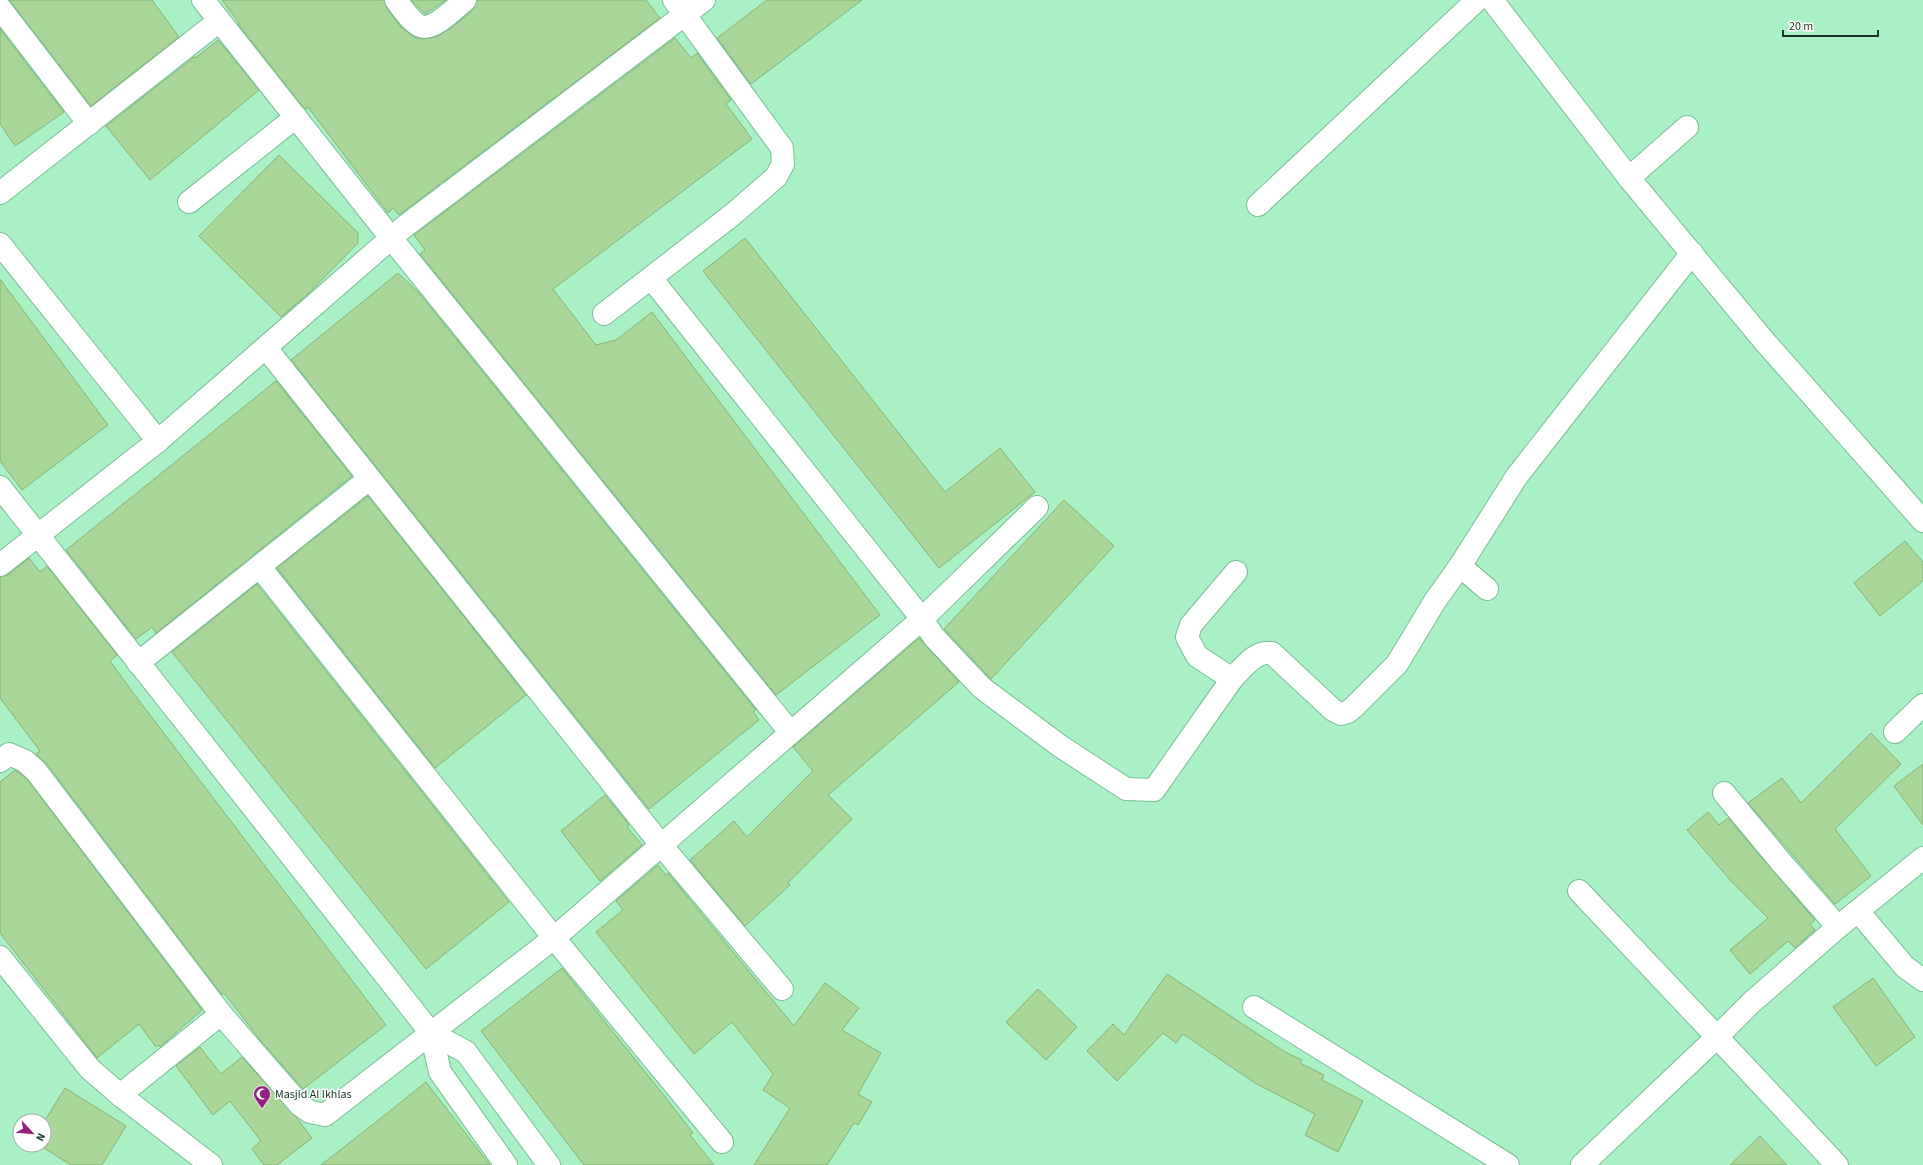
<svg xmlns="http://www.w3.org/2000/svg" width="1923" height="1165" font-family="'Source Sans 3',sans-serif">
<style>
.building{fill:#a9d599;stroke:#86b176}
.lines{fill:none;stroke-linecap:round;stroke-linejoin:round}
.minor-casing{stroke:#78bf95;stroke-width:24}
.minor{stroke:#fff;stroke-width:22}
.labels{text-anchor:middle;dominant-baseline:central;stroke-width:3;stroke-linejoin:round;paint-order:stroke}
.poi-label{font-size:12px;fill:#173424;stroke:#fff;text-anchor:start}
</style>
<rect width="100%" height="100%" fill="#a9f1c5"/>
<g class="building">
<path d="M9,0h143l27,37 -88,69z"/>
<path d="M222,0h162l2,7 15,20 13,10 9,2 13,-2 14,-8 23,-19 4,-10h169l14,18 -261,197 -6,-7 -5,5 -80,-106 -2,2 -2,-1 -66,-84 1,-1z"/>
<path d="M411,0h35l-21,14z"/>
<path d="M767,0h95l-111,84 -34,-46z"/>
<path d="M0,29l64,83 -49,34 -15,-22z"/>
<path d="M675,38l16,20 6,-5 34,47 -5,4 26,35 -199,150 43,56 20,-5 36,-28 228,303 -104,80 -356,-441 5,-4 -11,-15z"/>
<path d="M218,40l41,50 -109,90 -44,-54 88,-69 1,1z"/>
<path d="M279,155l79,78v10l-50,51 -27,23 -82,-81z"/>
<path d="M745,238l200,254 55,-44 35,44 -96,76 -236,-297z"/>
<path d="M398,273l21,20 337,417 -3,2 6,8 -110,89 -358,-449z"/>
<path d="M0,279l108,146 -86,65 -22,-29z"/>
<path d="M276,381l76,95 -196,157 -4,-6 -16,12 -70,-89z"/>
<path d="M368,496l158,199 -91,73 -158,-200z"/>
<path d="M1064,500l50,46 -123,133 -47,-50z"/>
<path d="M1905,541l18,21v19l-43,35 -26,-33z"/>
<path d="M29,558l11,14 7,-6 70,89 -7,6 24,33 252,331 -83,64 -42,-48 -37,-48 -2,2 -176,-232 -10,-9 4,-3 -40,-53v-121l8,-2z"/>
<path d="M257,584l252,318 -83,67 -254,-317z"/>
<path d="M919,638l40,44 -131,113 24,24 -64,64 2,2 -45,41 -55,-66 44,-39 13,16 66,-66 -20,-24z"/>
<path d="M1871,733l30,31 -66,65 36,47 -36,28 -87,-101 34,-25 19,25z"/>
<path d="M1923,764v61l-29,-39z"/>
<path d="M15,770l12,9 175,231 -42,37 -1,-2 -3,2 -17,-23 -42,34 -97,-125v-151z"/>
<path d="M605,795l24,30 -2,2 15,18 -42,36 -39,-50z"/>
<path d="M1708,812l11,13 9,-7 87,102 -5,4 5,6 -20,18 -7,-7 -38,33 -20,-24 38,-32 -36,-36 -45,-52z"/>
<path d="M658,865l8,10 2,-2 126,153 31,-43 34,25 -17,22 39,23 -23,41 14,8 -14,23 -4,-2 -27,42h-73l36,-57 -27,-18 10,-16 -41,-52 -38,32 -98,-122 27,-22 -7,-9z"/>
<path d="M562,968l104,130 27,35 -3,2 24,30h-130l-103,-134z"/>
<path d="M1167,974l118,78 17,8 -2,3 24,12 -2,5 41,21 -25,51 -33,-17 10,-21 -60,-31 -72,-49 -7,9 -13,-10 -46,48 -30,-30 26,-27 11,11z"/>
<path d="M1873,978l42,59 -39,29 -43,-59z"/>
<path d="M1038,989l39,38 -31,33 -40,-38z"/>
<path d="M200,1047l21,27 21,-17 54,60 16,21 -35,27h-13l-12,-16 9,-8 -31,-40 -17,14 -37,-49z"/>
<path d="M426,1082l64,83h-169l74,-58z"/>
<path d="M65,1088l61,38 -24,39h-31l-27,-17v-26z"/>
<path d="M1760,1136l27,29h-57z"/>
</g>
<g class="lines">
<g class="minor-casing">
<g id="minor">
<path d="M203,0l188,238 399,494"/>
<path d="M396,0c6,8 14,21 24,26 12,6 35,-18 45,-26"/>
<path d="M1492,0l137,178 136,164 158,179"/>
<path d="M0,8l89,116"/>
<path d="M1629,178l58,-51"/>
<path d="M0,193l219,-172"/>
<path d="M189,202l107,-85"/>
<path d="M1258,205l219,-205"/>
<path d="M0,244l158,197"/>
<path d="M651,278l271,341 12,18 48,51 78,58 66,43 28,1 78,-111"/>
<path d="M604,314l128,-99 44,-38 7,-13 -1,-16 -108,-148"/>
<path d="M266,348l396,498 120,143"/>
<path d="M0,487l431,546 35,19 83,113"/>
<path d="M0,565l158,-124 246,-214 300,-227"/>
<path d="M260,567l294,371 168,204"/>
<path d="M1236,572l-45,53 -4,12 10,19 35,23c11,-11 23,-29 40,-26l61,57 8,4 7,-2 7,-6 42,-42 38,-63 25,-35"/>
<path d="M1487,589l-27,-23 57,-90 175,-223"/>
<path d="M138,663l231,-184"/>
<path d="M1895,732l28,-27"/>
<path d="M0,761l9,-7 16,7 11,10 185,243 79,91 10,7 15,3 229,-177 368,-319 115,-112"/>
<path d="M1724,793l57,69 57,65"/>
<path d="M1579,891l138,146 -135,128"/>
<path d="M1858,911l47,56 18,13"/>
<path d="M0,957l90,112 30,26 91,70"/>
<path d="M1254,1007l254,158"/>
<path d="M431,1033l9,39 66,93"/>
<path d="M120,1095l101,-81"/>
<path d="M1837,1165l-120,-128 35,-35 86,-75 85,-69"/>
</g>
</g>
<use href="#minor" class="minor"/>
</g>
<defs>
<g id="mosque-pin" transform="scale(0.9)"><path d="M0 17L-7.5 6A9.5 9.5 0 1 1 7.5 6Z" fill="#95217f" stroke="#fff"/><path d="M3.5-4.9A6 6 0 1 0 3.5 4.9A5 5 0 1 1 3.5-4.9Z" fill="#fff"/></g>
</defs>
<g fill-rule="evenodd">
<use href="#mosque-pin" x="262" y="1094"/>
</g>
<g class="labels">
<g class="poi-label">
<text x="275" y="1094">Masjid Al Ikhlas</text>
</g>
</g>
<g transform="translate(32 1133) rotate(116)"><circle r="19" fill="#ffffff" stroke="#a2aea7"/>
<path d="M0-3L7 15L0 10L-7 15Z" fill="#95217f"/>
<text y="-6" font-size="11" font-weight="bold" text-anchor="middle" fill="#173424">N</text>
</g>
<path d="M1783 30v6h95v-6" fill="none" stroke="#173424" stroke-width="2"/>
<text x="1789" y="30" font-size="12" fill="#173424" stroke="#ffffff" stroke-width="3" paint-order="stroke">20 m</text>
</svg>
